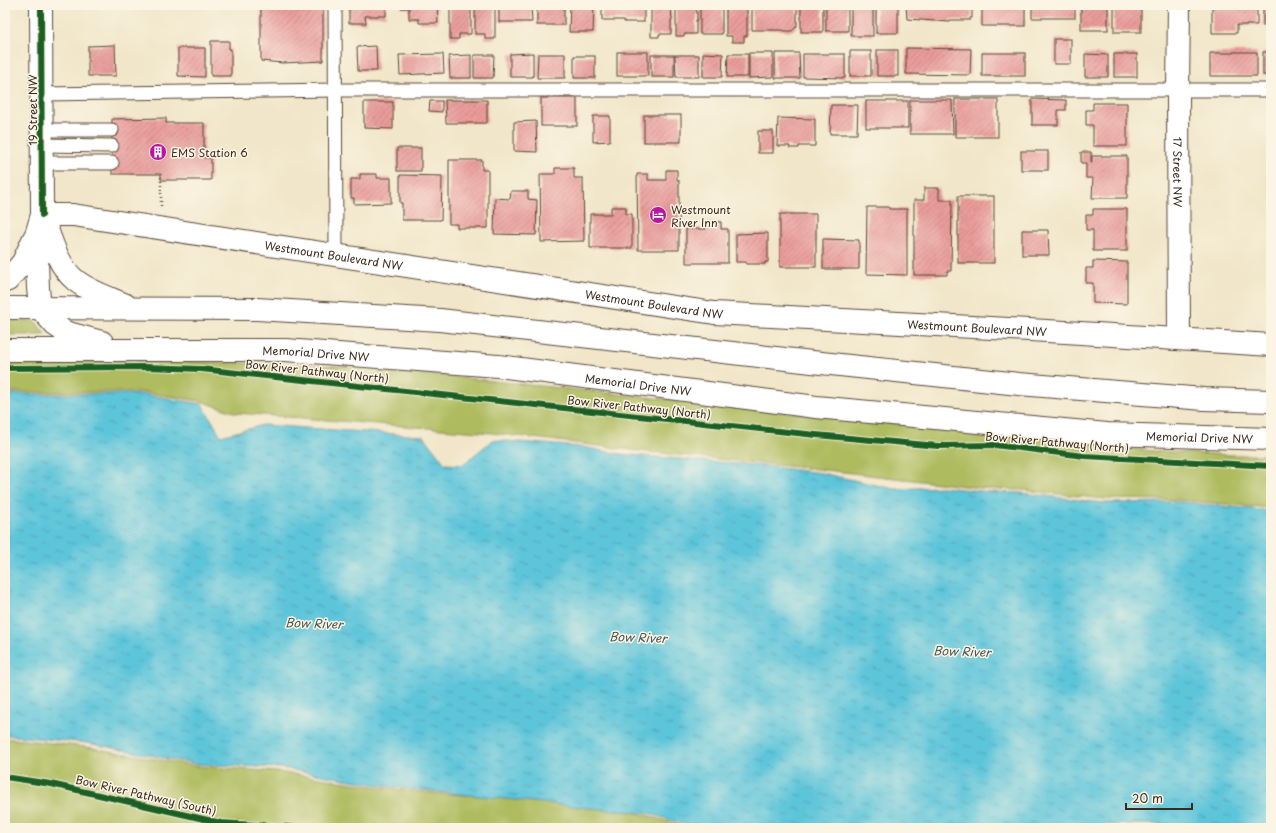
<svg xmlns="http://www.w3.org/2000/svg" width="1276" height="833" font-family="'Playpen Sans',sans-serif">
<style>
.green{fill:#aebc5e;stroke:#74733e}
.water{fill:url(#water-ripples);stroke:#4c787c}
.building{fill:url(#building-hatch)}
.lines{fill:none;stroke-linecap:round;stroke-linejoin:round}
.lane-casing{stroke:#564638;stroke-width:15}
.street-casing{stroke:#564638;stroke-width:24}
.secondary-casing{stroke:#564638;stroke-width:24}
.path{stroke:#564638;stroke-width:2.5;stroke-dasharray:1 3;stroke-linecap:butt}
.lane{stroke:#fff;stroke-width:13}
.street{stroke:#fff;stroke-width:22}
.secondary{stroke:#fff;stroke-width:22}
.cycleway-casing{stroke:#fcf5e5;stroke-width:8}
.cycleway{stroke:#1b5e20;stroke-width:6}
.labels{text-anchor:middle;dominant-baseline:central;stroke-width:3;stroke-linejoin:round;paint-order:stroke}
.street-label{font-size:11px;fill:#3b2a1e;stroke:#fcf5e5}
.poi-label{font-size:11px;fill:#3b2a1e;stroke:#fcf5e5;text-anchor:start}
.water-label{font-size:12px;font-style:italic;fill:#455856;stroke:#fcf5e5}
</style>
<defs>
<pattern id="water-ripples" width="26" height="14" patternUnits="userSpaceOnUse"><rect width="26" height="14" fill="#5dc5da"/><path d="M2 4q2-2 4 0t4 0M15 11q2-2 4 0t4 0" fill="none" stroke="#4ea0b0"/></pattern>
<pattern id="building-hatch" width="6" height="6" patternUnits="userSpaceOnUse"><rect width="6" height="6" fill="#ea9d9b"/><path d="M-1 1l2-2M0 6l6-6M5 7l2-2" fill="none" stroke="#bf807e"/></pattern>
</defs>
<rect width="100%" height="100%" fill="#fcf5e5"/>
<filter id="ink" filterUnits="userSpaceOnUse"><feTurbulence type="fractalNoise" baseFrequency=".025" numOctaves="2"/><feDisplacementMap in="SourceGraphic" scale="8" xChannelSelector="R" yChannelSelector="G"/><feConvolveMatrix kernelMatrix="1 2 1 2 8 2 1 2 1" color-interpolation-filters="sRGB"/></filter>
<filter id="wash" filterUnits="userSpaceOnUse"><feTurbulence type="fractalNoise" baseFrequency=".012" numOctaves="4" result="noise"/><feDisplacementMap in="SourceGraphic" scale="16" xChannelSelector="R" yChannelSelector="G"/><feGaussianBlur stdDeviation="0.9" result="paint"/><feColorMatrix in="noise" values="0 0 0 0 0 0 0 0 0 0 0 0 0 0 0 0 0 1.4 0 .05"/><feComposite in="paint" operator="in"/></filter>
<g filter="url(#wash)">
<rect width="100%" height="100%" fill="#f1e6c9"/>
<g class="green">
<path d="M5,321h30l10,13 -2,1h-38z"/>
<path d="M173,361l166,5 70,6 745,79 77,4h40v53l-89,-8 -77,-1 -82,-9 -33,-1 -173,-20 -168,-17 -157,-19 -255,-20 -37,-12 -58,-9h-137v-30z"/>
<path d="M5,738l82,9 108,19 85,6 105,16 57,6 124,6 80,15 33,10 18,3h-692z"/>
</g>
<path class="water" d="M5,394h137l60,10 19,32 42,-11 161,11 21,28 17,1 31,-25 89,7 38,7 144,12 57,7 73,16 48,-2 48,5 32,1 82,10 78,-1 89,9v317l-116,-4 -110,2 -33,2h-302l-30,-5 -32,-10 -60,-5 -203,-22 -104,-18 -86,-4 -108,-21 -82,-8z"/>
<g id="blocks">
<g class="building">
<path d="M261,5l62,1v55l-40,2 -22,-2z"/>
<path d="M349,5h37v11h-21l1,7h-17z"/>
<path d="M401,5h36l1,18h-19v-4h-10v-11h-8z"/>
<path d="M450,5h21v29h-12v5h-9z"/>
<path d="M475,5h20v34h-10v-5h-10z"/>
<path d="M499,5h32l1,17h-33z"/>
<rect x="537" y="5" width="27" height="20"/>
<path d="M570,5h24l-1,27h-24z"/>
<path d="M602,5h42v17h-20v-2h-22z"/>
<path d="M651,5h22l-2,2 1,13h-1v14h-12v3h-8z"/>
<path d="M676,5h23l-3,2v4h1v9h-1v14h-12v2h-8z"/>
<rect x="700" y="5" width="22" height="29"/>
<path d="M726,5h21v31h-3v6h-12v-6h-6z"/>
<path d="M752,5h45v21l-5,5h-7l-2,-1h-31z"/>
<rect x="801" y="5" width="22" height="27"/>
<rect x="826" y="5" width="22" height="26"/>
<rect x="851" y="5" width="22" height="31"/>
<rect x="876" y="5" width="22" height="28"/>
<path d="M906,5h66v13h-2v2h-20v2l-43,-3z"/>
<rect x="982" y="5" width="43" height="21"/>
<rect x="1032" y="5" width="43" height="13"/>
<rect x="1081" y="5" width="27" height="25"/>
<rect x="1114" y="5" width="27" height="27"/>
<path d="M1212,5h45v20h-20v8h-25z"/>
<rect x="1263" y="5" width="8" height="21"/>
<rect x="1054" y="39" width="17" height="25"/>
<path d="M211,41h18v8h2v27h-20z"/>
<path d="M115,45l1,31h-28v-30z"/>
<path d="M376,46l1,25h-19l-1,-24z"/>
<path d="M178,48h27v29l-27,-1z"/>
<path d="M906,48l65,1 -1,26 -64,-1z"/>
<rect x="877" y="50" width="21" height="26"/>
<rect x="850" y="51" width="21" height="25"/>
<rect x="617" y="52" width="31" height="24"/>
<path d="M1233,52h24v24h-47v-23h23z"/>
<rect x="1263" y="52" width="8" height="23"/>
<path d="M533,53v24h-23v-23z"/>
<path d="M703,53l20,1 -1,23h-19z"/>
<path d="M749,53h24v24l-24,1z"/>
<path d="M775,53h24l1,25h-25z"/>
<rect x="982" y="53" width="43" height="23"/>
<path d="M443,54l1,19 -44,2 -1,-20z"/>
<path d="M538,54h27v24h-28z"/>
<path d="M728,54h20v23h-21z"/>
<path d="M803,54h42v24l-42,-1z"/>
<path d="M1085,54l23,1v22h-23z"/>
<rect x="1114" y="54" width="23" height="23"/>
<path d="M471,55v23h-21l-1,-22z"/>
<path d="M474,55h20l-1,23h-19z"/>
<rect x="651" y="55" width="23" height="22"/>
<path d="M675,55h24v22h-23z"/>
<rect x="574" y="56" width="21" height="22"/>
<rect x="541" y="98" width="36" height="28"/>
<rect x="955" y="99" width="43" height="38"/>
<path d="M1032,99l34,1v10h-8v15h-26z"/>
<path d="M445,100h42v23h-41z"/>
<path d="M910,100h42l1,34h-43z"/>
<path d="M430,101h12v11l-13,-1z"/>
<rect x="866" y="101" width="42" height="27"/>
<path d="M364,102h29v27l-29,-1z"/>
<path d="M1093,103h34v43h-34v-21h-7v-15h7z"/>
<path d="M831,105h27l-1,29h-27z"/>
<rect x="644" y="115" width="37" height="27"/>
<path d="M593,116h17v25l-17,1z"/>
<path d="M166,118v5h38v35h7v22h-50v-6h-49v-55z"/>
<path d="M778,118l37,1v27h-16v2h-10l1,-2h-13z"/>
<path d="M536,121l1,31 -23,-1v-29z"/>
<rect x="758" y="131" width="15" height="22"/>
<rect x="397" y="148" width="24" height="23"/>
<rect x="1021" y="151" width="27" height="19"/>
<path d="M1081,152h10v11h1v-7h35v42h-35l1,-20h-7v-15h-5z"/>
<path d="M449,160h33v10h6v58h-31v-4h-8z"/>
<path d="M555,168h19v10h9l1,63 -43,1 -1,-68h15z"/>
<path d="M666,170h11v10h2v70h-41l-1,-76h11v6h18z"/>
<path d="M360,174h17v4h14v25l-37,1v-6h-3v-19h9z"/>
<path d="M400,175l42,1 -1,44h-39v-17h-2z"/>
<path d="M924,188h15v12h13l-1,71h-4v4h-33v-75h10z"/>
<path d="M511,191h17v8l9,1 -1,35 -42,-1 1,-36 15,1z"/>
<rect x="958" y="196" width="36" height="67"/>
<path d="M611,207h15v7h6v34h-42v-34h21z"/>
<path d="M867,207h22v2h18v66l-41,-1z"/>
<path d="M1093,209h34v42h-34v-21h-7v-15h7z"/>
<rect x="780" y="214" width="36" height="53"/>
<path d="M706,222h15v7h7v34h-42v-34h20z"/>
<path d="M1022,230h26l1,25h-27z"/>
<path d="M768,233v29h-3v2h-19v-2h-10v-28z"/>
<path d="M823,239l36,1v29h-36z"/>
<path d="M1093,261l34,1v42l-34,-1v-20h-7v-15h7z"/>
</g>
</g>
</g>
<g filter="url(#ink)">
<use href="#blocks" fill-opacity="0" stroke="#564638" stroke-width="1"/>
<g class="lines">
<g class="lane-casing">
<g id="lane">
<path d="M335,5l1,249"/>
<path d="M42,94l294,-4h935"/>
<path d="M42,130h70"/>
<path d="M42,145l70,1"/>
<path d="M42,163h70"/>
</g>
</g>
<g class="street-casing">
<g id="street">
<path id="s1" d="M1179,5l-1,86 1,248"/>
<path id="s2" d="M42,215h31l641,98 351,19 206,13"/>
</g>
</g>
<g class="secondary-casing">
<g id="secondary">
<path d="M42,215c8,21 15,50 33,65 13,11 35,18 51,25"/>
<path d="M5,281l3,-1 15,-18 11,-24"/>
<path d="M5,308l252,1 183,11 372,42 207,22 185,15 67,2"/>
<path d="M40,308l-2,-20 -2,-53 6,-20 -1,-210"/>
<path d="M40,308l15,17 10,7 37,10"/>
<path id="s3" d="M5,350h280l213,16 318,41 291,27 164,5"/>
</g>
</g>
<path class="path" d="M161,206v-29"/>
<use href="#lane" class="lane"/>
<use href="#street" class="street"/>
<use href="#secondary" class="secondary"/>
<g class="cycleway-casing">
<g id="cycleway">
<path d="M41,5l1,210"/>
<path d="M5,368l141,-1 55,2 615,66 122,11 56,-1 90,11 187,10"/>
<path d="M5,777l46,7 170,39 87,5"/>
</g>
</g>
<use href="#cycleway" class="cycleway"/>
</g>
</g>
<defs>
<g id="building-disc" transform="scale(0.9)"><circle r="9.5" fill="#b5179e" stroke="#fcf5e5"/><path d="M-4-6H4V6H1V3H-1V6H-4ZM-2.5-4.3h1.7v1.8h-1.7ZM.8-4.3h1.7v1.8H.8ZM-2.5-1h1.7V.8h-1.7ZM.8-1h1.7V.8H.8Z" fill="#fff"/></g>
<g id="hotel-disc" transform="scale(0.9)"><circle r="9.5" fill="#b5179e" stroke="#fcf5e5"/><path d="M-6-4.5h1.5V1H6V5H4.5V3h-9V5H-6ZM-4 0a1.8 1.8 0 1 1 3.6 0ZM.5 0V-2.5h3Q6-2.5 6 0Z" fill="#fff"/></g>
</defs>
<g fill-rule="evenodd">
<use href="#building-disc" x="158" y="152"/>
<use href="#hotel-disc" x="658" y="215"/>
</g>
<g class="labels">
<g class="street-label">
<text transform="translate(32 110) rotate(-90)">19 Street NW</text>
<text stroke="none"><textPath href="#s1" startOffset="167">17 Street NW</textPath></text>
<text stroke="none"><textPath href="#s2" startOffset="295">Westmount Boulevard NW</textPath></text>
<text stroke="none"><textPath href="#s2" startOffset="619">Westmount Boulevard NW</textPath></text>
<text stroke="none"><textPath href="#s2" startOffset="943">Westmount Boulevard NW</textPath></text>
<text stroke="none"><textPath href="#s3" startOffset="311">Memorial Drive NW</textPath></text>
<text transform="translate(317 371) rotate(6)">Bow River Pathway (North)</text>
<text stroke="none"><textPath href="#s3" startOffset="635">Memorial Drive NW</textPath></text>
<text transform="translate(639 407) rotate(6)">Bow River Pathway (North)</text>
<text stroke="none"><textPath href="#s3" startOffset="1199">Memorial Drive NW</textPath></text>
<text transform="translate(1057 442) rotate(5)">Bow River Pathway (North)</text>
<text transform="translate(146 795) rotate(13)">Bow River Pathway (South)</text>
</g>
<g class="poi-label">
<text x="171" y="152">EMS Station 6</text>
<text x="671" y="209">Westmount<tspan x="671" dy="13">River Inn</tspan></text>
</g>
<g class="water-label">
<text transform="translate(314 623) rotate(2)">Bow River</text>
<text transform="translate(638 637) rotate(2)">Bow River</text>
<text transform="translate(962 651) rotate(2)">Bow River</text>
</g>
</g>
<rect width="1276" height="833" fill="none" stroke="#fcf5e5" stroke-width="20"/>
<path d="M1126 803v6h66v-6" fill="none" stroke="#3b2a1e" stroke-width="2"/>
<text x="1132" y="803" font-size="12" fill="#3b2a1e" stroke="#fcf5e5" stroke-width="3" paint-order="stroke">20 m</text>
</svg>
